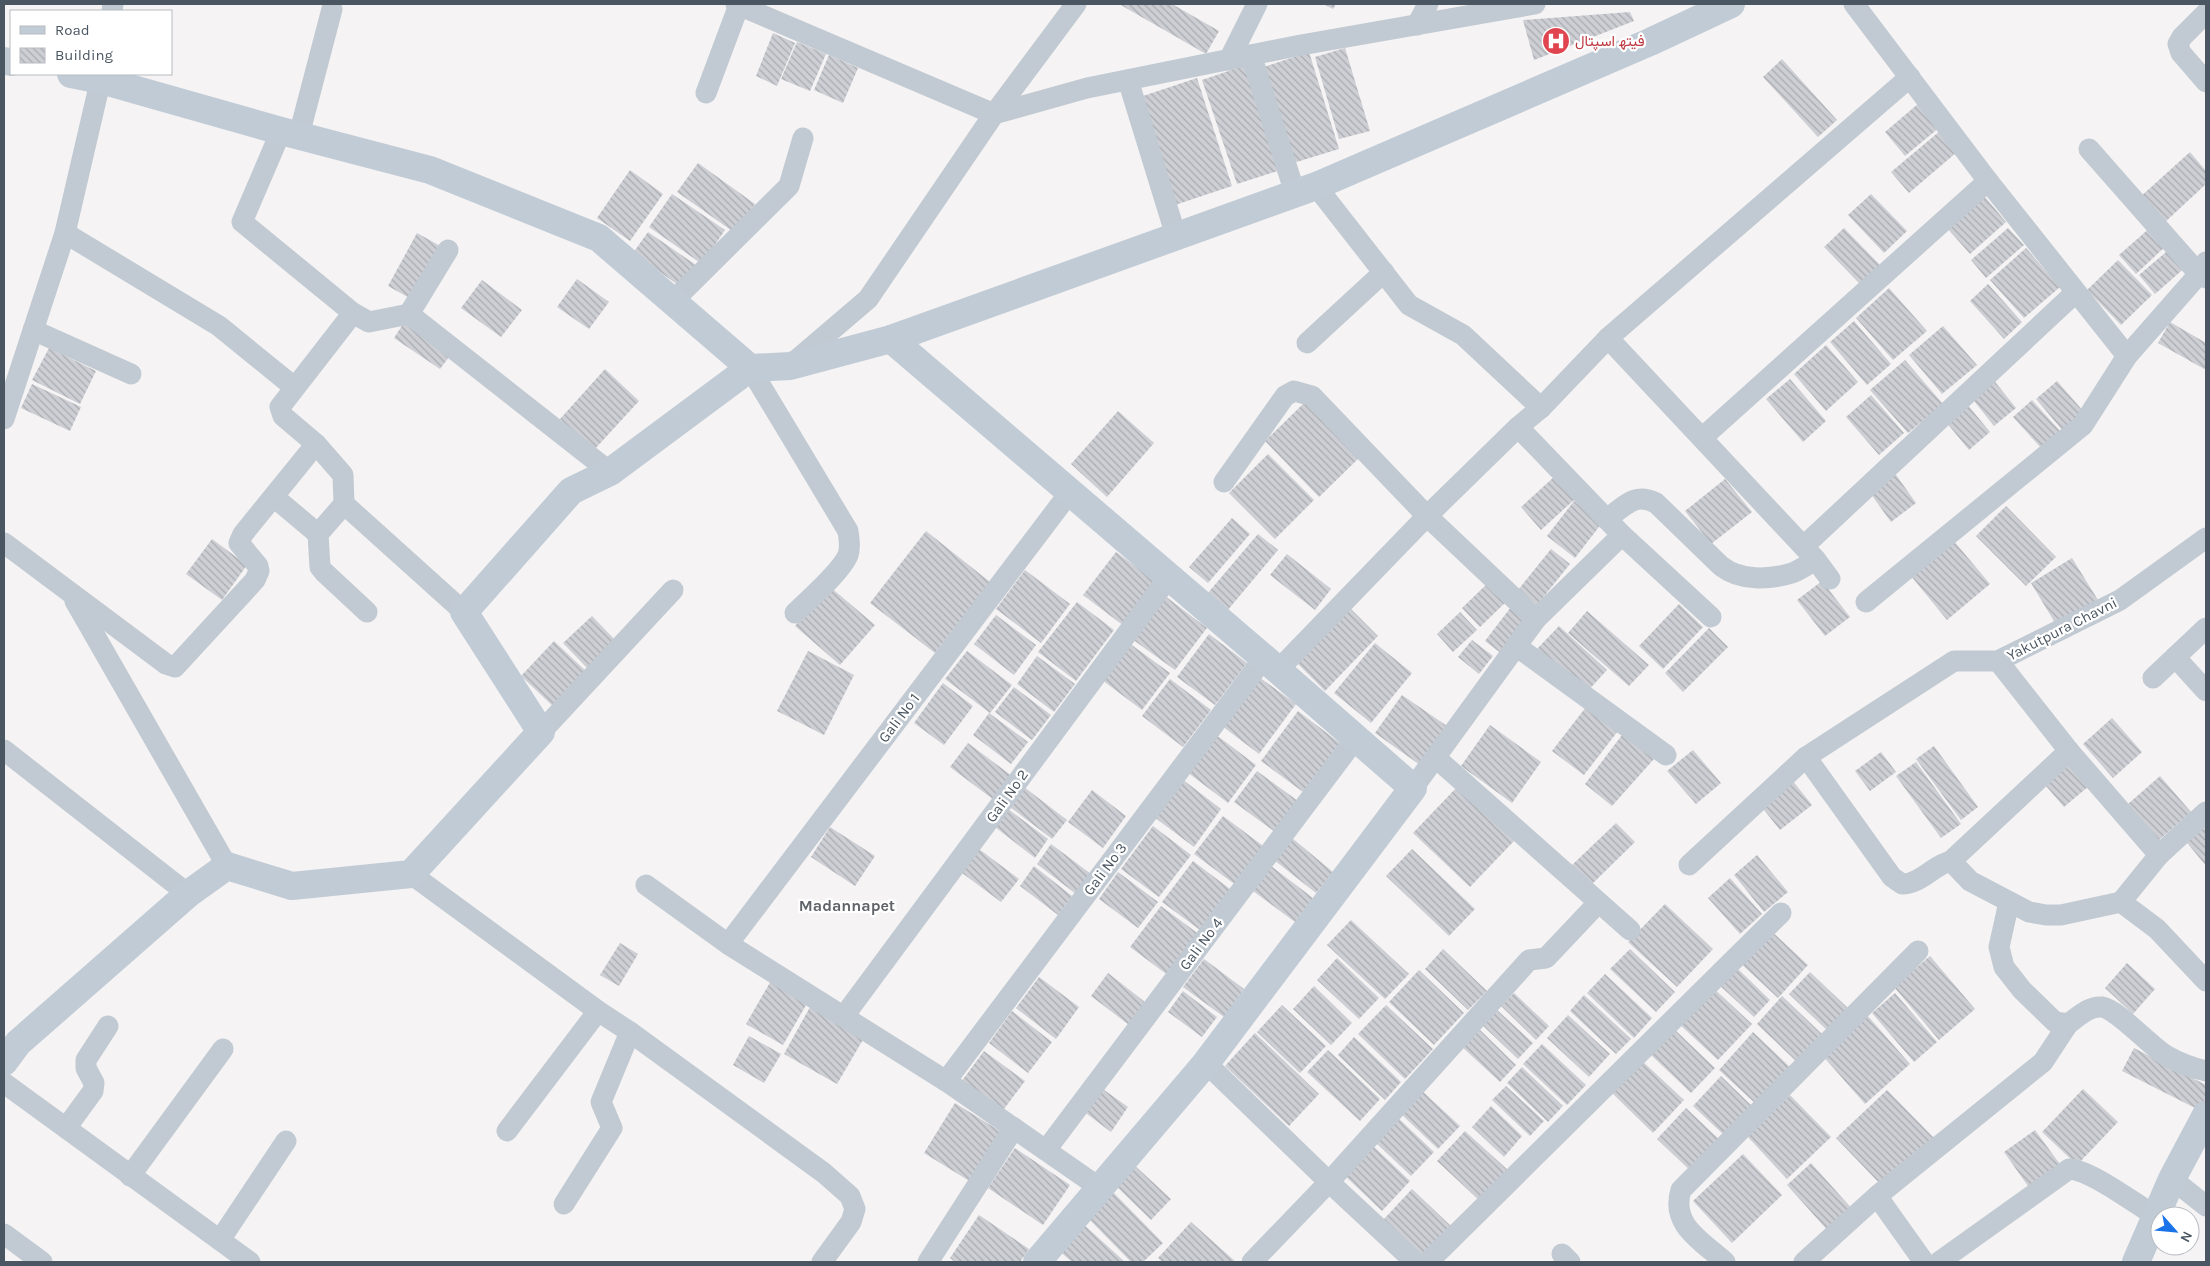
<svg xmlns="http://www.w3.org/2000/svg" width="2210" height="1266" font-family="Karla,Vazirmatn,sans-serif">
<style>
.building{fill:url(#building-back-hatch)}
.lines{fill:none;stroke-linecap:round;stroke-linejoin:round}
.street{stroke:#c1cad2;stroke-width:21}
.secondary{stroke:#c1cbd6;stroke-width:28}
.labels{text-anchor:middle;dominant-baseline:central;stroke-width:4.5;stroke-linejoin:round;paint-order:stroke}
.health-label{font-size:15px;fill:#be3a42;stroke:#fff;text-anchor:start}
.street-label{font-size:15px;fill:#4a5661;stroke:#fff}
.neighbourhood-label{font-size:16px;font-weight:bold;fill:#5f6368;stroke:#fff}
</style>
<defs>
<pattern id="building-back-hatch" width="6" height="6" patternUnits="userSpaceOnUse" patternTransform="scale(1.25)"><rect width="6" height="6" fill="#cdcfd5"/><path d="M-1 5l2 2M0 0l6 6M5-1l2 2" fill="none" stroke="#a8abb0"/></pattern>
</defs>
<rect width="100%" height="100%" fill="#f5f3f3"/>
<g class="building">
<path d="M1119,4h53l47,27 -13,23z"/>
<path d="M1323,4h13l-3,5z"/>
<path d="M1630,12l4,9 -100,39 -11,-40z"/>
<path d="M773,33l22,10 -18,43 -21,-10z"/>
<path d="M797,42l29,12 -16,37 -29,-12z"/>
<path d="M1345,48l25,83 -31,8 -24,-82z"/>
<path d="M1309,52l30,97 -49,15 -29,-96z"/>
<path d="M829,55l29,13 -15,35 -29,-13z"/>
<path d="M1782,59l55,61 -19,17 -55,-60z"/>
<path d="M1249,64l35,105 -47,15 -35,-104z"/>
<path d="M1197,78l35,108 -57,19 -35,-108z"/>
<path d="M1919,103l21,24 -35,29 -20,-24z"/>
<path d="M1940,131l17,21 -48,41 -18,-21z"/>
<path d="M2190,152l16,19v13l-43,40 -24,-26z"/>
<path d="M698,163l57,41 -20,29 -58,-41z"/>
<path d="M630,170l33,24 -33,47 -33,-23z"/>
<path d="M672,194l53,36 -23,34 -53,-37z"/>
<path d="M1871,194l36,37 -23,22 -36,-38z"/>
<path d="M1985,197l21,25 -36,32 -22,-25z"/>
<path d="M2152,226l16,18 -32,30 -17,-19z"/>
<path d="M1844,228l37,38 -20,19 -37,-38z"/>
<path d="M2008,228l16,17 -38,33 -15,-18z"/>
<path d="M648,232l48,33 -15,22 -48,-34z"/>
<path d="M417,233l25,14 -29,53 -25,-14z"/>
<path d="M2172,247l16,18 -33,29 -16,-19z"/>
<path d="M2026,248l34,39 -36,31 -34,-38z"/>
<path d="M2118,260l34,35 -31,30 -34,-35z"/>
<path d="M577,279l32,23 -20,27 -32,-22z"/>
<path d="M482,280l40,30 -21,27 -40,-29z"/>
<path d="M1988,284l34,38 -18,17 -34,-38z"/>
<path d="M1889,288l38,43 -34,29 -37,-42z"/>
<path d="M405,321l47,32 -12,16 -46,-31z"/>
<path d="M1854,321l37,43 -24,21 -37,-43z"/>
<path d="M2170,322l36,21v27l-48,-27z"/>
<path d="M1943,326l34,39 -35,29 -33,-39z"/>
<path d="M1826,345l32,37 -32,29 -32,-37z"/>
<path d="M49,348l47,23 -16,33 -48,-24z"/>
<path d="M1905,360l38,44 -35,29 -38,-43z"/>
<path d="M605,369l34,32 -45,49 -34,-31z"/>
<path d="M1992,378l24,30 -22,18 -24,-30z"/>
<path d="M1790,379l36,42 -23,21 -37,-43z"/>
<path d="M2057,381l27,31 -21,19 -27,-32z"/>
<path d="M32,384l49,23 -11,24 -49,-23z"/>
<path d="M1871,395l33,38 -25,22 -33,-38z"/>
<path d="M2032,400l29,32 -19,17 -29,-32z"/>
<path d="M1305,402l54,56 -40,39 -54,-56z"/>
<path d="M1967,404l23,28 -21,18 -23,-28z"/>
<path d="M1118,411l36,32 -47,54 -36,-33z"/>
<path d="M1268,454l46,46 -39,39 -46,-46z"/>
<path d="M1894,472l22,31 -25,19 -23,-32z"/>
<path d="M1555,476l20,23 -34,31 -20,-23z"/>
<path d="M1725,479l27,33 -41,32 -26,-33z"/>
<path d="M1574,501l28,22 -27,35 -28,-22z"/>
<path d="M2006,506l50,51 -30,29 -50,-50z"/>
<path d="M1232,518l18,16 -42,49 -19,-16z"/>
<path d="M926,531l64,51 -55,71 -65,-50z"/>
<path d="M1258,534l20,16 -51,61 -20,-17z"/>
<path d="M212,539l35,26 -25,35 -36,-26z"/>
<path d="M1953,540l37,44 -43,36 -36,-44z"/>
<path d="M1551,549l19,15 -33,41 -19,-15z"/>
<path d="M1116,552l41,30 -33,44 -41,-31z"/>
<path d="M1287,554l44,35 -16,21 -45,-35z"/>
<path d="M2072,558l26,42 -41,26 -26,-43z"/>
<path d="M1025,570l45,34 -29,39 -45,-34z"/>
<path d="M1822,581l28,36 -25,19 -28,-36z"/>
<path d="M1489,582l18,19 -27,26 -18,-19z"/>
<path d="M829,586l46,39 -35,40 -45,-39z"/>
<path d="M1165,596l42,32 -32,42 -43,-31z"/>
<path d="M1077,602l37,28 -38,51 -38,-29z"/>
<path d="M1679,604l24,23 -40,42 -24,-23z"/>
<path d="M1349,607l29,29 -53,55 -29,-29z"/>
<path d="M1511,607l17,12 -26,35 -17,-13z"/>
<path d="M1587,611l62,54 -20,21 -61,-53z"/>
<path d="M1460,612l17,18 -24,22 -16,-18z"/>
<path d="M996,615l40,30 -22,30 -40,-31z"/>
<path d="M592,616l25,26 -29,27 -25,-26z"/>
<path d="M1559,626l48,44 -22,24 -49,-44z"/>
<path d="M1709,628l19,19 -45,45 -18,-19z"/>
<path d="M1209,634l38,29 -32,42 -38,-28z"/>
<path d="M1472,640l21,16 -14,18 -21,-17z"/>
<path d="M554,641l35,33 -33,35 -35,-33z"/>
<path d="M1129,643l41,30 -28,37 -40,-30z"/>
<path d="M1375,643l37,30 -41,50 -37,-30z"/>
<path d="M808,651l46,24 -30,60 -47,-24z"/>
<path d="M967,651l45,34 -22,28 -45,-34z"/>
<path d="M1037,656l38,28 -21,28 -37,-28z"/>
<path d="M1259,677l37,27 -37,50 -37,-28z"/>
<path d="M1170,679l41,31 -28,37 -41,-31z"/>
<path d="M943,683l30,23 -29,39 -30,-22z"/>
<path d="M1014,687l37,28 -19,25 -37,-28z"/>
<path d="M1402,695l45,31 -27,39 -45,-32z"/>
<path d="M1586,707l32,24 -34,44 -32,-24z"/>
<path d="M1298,711l42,32 -37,49 -42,-31z"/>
<path d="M989,713l39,29 -17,22 -38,-29z"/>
<path d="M2112,718l30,34 -29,26 -30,-34z"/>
<path d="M1490,725l51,37 -29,41 -51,-37z"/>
<path d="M1215,734l41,31 -28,38 -41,-31z"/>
<path d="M1622,735l32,24 -42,47 -27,-22z"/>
<path d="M968,743l44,33 -18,24 -44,-33z"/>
<path d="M1934,746l44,61 -17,13 -45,-61z"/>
<path d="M1693,750l28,33 -25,21 -29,-33z"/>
<path d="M1881,752l15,20 -26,19 -15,-20z"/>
<path d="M2065,758l24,28 -25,21 -24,-28z"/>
<path d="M1916,762l45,62 -20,14 -45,-62z"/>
<path d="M1257,771l41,30 -23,31 -41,-30z"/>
<path d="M2160,776l31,36 -32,28 -31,-36z"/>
<path d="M1182,779l39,30 -27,38 -40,-30z"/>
<path d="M1792,780l20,25 -32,25 -20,-25z"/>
<path d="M1024,787l43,33 -15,19 -42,-32z"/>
<path d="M1457,787l57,54 -44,46 -57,-54z"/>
<path d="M1092,790l34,26 -23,32 -35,-26z"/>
<path d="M1008,809l40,30 -13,19 -40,-31z"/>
<path d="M1223,816l43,32 -29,38 -43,-32z"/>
<path d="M2206,820v46l-22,-27z"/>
<path d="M1616,823l19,19 -45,44 -19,-20z"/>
<path d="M1153,826l38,29 -32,42 -38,-28z"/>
<path d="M830,827l45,29 -20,30 -44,-29z"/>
<path d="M1292,838l41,34 -17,21 -42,-33z"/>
<path d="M1051,844l40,30 -15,20 -39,-30z"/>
<path d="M979,849l40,30 -18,23 -39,-29z"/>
<path d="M1412,849l63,60 -26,27 -63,-60z"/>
<path d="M1757,855l31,37 -24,20 -30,-37z"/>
<path d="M1193,861l37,28 -30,41 -38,-28z"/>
<path d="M1034,866l38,30 -14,19 -38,-29z"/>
<path d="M1271,866l42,32 -18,24 -42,-31z"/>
<path d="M1118,872l40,30 -20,26 -39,-29z"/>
<path d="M1730,878l32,36 -22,20 -32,-36z"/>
<path d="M1665,904l48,45 -36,38 -49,-45z"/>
<path d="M1161,906l39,29 -31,41 -39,-29z"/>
<path d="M1351,920l58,54 -24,25 -58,-54z"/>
<path d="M1768,928l40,37 -30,33 -41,-38z"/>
<path d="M620,943l18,11 -19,32 -19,-11z"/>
<path d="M1443,949l44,42 -19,19 -43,-41z"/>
<path d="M1630,949l45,43 -19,20 -46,-43z"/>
<path d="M1930,956l45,53 -36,31 -45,-53z"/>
<path d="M1337,958l42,40 -20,21 -42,-39z"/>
<path d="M1204,959l40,30 -20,28 -41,-30z"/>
<path d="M2127,963l28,26 -22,25 -28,-26z"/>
<path d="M1734,965l36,35 -16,17 -37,-34z"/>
<path d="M1419,970l45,43 -30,32 -45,-43z"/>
<path d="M1810,972l40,38 -21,22 -40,-38z"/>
<path d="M1108,973l42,33 -17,22 -42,-32z"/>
<path d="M1605,974l47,44 -18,20 -47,-45z"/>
<path d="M1039,977l40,30 -23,32 -40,-31z"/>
<path d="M772,979l37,21 -26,45 -37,-21z"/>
<path d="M1710,985l42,39 -34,36 -42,-39z"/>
<path d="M1314,986l38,37 -21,22 -38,-36z"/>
<path d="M1183,991l34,26 -15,20 -34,-25z"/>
<path d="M1514,993l35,33 -13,14 -35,-34z"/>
<path d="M1895,993l42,49 -23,20 -42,-49z"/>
<path d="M1584,995l47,44 -15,15 -46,-43z"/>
<path d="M1782,996l40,38 -25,28 -40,-38z"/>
<path d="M1282,1005l44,41 -26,27 -43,-41z"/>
<path d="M1386,1005l47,44 -28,30 -47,-45z"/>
<path d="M810,1007l54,31 -27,46 -53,-30z"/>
<path d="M1495,1008l38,35 -15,16 -38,-36z"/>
<path d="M1012,1011l40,31 -24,31 -39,-30z"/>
<path d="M1568,1015l42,39 -21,23 -42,-39z"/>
<path d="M1867,1015l43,49 -45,40 -43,-49z"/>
<path d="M1477,1027l39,38 -16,17 -40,-37z"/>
<path d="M1674,1029l41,39 -24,25 -41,-39z"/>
<path d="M1753,1032l39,37 -35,36 -38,-35z"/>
<path d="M1255,1033l64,61 -30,32 -64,-60z"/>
<path d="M749,1036l32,18 -17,29 -31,-18z"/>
<path d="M1354,1037l47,45 -16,18 -47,-45z"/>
<path d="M1542,1044l44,41 -19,20 -44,-41z"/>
<path d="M2134,1048l72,37v16l-5,10 -79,-40z"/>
<path d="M1328,1050l52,49 -20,22 -53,-49z"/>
<path d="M984,1051l41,30 -24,32 -40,-31z"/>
<path d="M1640,1059l44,41 -31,33 -43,-42z"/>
<path d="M1522,1067l41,39 -15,16 -41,-39z"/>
<path d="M1721,1076l32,31 -28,29 -32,-30z"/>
<path d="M1506,1086l38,35 -14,15 -38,-36z"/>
<path d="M1100,1087l28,20 -17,25 -28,-21z"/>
<path d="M2083,1089l35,33 -41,43 -35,-33z"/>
<path d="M1421,1090l39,36 -22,23 -38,-36z"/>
<path d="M1887,1090l47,48 -51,49 -47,-49z"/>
<path d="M1790,1095l41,42 -44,42 -40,-43z"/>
<path d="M955,1103l48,30 -32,49 -47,-29z"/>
<path d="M1491,1106l31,30 -18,21 -32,-30z"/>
<path d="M1686,1108l38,36 -29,31 -38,-36z"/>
<path d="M1395,1115l39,37 -23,24 -39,-37z"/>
<path d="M2035,1130l27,37 -32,22 -26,-37z"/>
<path d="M1465,1131l44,40 -29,30 -43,-40z"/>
<path d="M1370,1143l40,38 -28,30 -40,-38z"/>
<path d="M1015,1148l55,37 -27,40 -55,-37z"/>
<path d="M1743,1154l39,41 -50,48 -39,-42z"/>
<path d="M1132,1163l39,36 -20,21 -38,-37z"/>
<path d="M1811,1163l43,48 -24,22 -43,-48z"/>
<path d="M1412,1189l39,37 -30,31 -38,-37z"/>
<path d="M1113,1192l50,51 -20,19h-12l-44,-45z"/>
<path d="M979,1215l50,34 -9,13h-65l-5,-4z"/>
<path d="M1081,1222l44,40h-53l-15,-13z"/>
<path d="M1191,1222l45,40h-74l-4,-4z"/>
</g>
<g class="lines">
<g class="street">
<path d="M736,4l258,110 93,-26 214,-43 234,-41"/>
<path d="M1854,4l134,177 139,175"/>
<path d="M112,11l1,-7"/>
<path d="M2206,13l-24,24 -4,7 3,9 25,29"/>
<path d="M1417,25l11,-21"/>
<path d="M1251,55l44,138"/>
<path d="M1229,60l28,-56"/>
<path d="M1128,80l48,156"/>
<path d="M706,93l33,-88"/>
<path d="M281,131l-39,91 111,91 16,9 40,-8 201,158"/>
<path d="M299,135l33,-126"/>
<path d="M2089,149l110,125 7,4"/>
<path d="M1316,186l93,119 54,30 78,73"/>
<path d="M65,233l154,93 75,61"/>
<path d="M672,302l117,-116 14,-48"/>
<path d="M353,313l-73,94 3,9 33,28 27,31 1,29 -26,30 2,33 4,5 43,40"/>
<path d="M409,314l39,-64"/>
<path d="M33,330l98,44"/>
<path d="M1608,338l208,222 14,19"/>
<path d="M1307,343l77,-71"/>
<path d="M793,363l75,-64 126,-185 82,-110"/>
<path d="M750,368l98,163c1,8 3,16 0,24 -7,17 -39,44 -53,58"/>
<path d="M4,419l61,-186 37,-159"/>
<path d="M1518,427l104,108 89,82"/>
<path d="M1703,437l285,-256"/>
<path d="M1224,482l61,-86 9,-5 18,5 115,120 109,103"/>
<path d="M274,497l44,37"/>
<path d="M344,504l120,108"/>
<path d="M1607,519c18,-13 27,-27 49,-16l65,63c19,15 48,14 71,7 8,-3 16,-9 24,-13"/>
<path d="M4,543l162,121 9,3 80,-87 4,-9 -1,-5 -19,-23 4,-9 73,-90"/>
<path d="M1804,546l271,-253"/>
<path d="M75,601l152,265"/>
<path d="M1866,602l217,-177 44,-69 72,-82 7,-12"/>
<path d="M1516,646l150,109"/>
<path d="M2175,657l31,34"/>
<path d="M1998,661l71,90 90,104"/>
<path d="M1278,670l149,-154 91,-89 23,-19 67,-70 302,-261"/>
<path d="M2153,678l53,-50"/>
<path d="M541,732l132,-142"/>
<path d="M4,750l184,144"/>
<path d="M1806,757l86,120 10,7c19,0 31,-19 49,-23l19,20 59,31 17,3h15l60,-13"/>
<path d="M1436,758l194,172"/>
<path d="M1413,788l123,-169 86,-84"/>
<path d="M2206,812l-47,43 -38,47 36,27 49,52"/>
<path d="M1951,861l118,-110"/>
<path d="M1689,865l117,-108 148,-96h44l122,-61 86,-62"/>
<path d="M411,874l187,137 32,21 194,141 26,23 5,13 -4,13 -29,40"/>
<path d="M646,885l82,59 218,137 154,107"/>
<path d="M2009,902l-10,45 5,20 18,23 33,32 13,2c10,-7 20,-18 34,-17 15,2 49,40 65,49 12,7 26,12 39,15"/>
<path d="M728,944l342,-452"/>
<path d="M844,1016l325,-439"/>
<path d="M1206,1063l123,119 86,80"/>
<path d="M946,1081l318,-423"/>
<path d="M4,1083l246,179"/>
<path d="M66,1128l27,-37 1,-8 -8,-15v-8l22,-34"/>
<path d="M507,1131l91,-120"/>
<path d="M1046,1150l310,-412"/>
<path d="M130,1176l93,-127"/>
<path d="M2172,1179l34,27"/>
<path d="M1877,1196l47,66"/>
<path d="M564,1204l48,-76 -11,-26 29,-70"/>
<path d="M4,1234l38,28"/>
<path d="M220,1240l66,-99"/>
<path d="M1562,1254l8,8"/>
<path d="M928,1262l86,-134"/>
<path d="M1252,1262l77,-80 200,-222 17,-2 52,-55"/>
<path d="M1428,1262l353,-349"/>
<path d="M1725,1262c-23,-21 -55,-37 -44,-72l237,-239"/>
<path d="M1804,1262l73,-66 166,-134 25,-38"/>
<path d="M1939,1262l130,-93c22,1 66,35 87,47"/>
</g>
<g class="secondary">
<path d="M4,61l7,1"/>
<path d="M71,74l30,6 180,51 149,39 169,68 151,130 40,-2 101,-27 425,-153 334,-144 81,-38"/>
<path d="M891,339l373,319 149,130 -207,275 -169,199"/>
<path d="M4,1062l14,-19 170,-149 39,-28 65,20 119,-12 130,-142 -77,-120 107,-121 39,-19 140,-104"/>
<path d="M2136,1262l36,-83 34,-64"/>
</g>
</g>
<defs>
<g id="hospital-disc" transform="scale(1.4375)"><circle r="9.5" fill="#e0444e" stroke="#fff"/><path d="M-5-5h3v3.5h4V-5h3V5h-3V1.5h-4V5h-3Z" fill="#fff"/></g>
</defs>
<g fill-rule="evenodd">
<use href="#hospital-disc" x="1556" y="41"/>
</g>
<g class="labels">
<g class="health-label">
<text x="1575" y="41">فیتھ اسپتال</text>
</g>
<g class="street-label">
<text transform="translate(2062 629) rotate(-27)">Yakutpura Chavni</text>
<text transform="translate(899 718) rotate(-53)">Gali No 1</text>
<text transform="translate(1007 796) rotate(-54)">Gali No 2</text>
<text transform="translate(1105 869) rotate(-53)">Gali No 3</text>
<text transform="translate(1201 944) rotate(-53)">Gali No 4</text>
</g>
<g class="neighbourhood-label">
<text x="847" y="905">Madannapet</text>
</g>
</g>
<rect width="2210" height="1266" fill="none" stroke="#4a5661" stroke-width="10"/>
<rect x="10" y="10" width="162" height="65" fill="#ffffff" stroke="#b7bbc0"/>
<rect x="20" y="26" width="25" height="8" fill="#c1cbd6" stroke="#b7bbc0"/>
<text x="55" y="35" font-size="15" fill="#4a5661">Road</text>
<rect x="20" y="48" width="25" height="15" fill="url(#building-back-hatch)" stroke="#b7bbc0"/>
<text x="55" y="60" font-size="15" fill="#4a5661">Building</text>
<g transform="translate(2175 1231) rotate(117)"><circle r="24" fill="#ffffff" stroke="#b7bbc0"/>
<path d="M0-4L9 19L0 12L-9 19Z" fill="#1a73e8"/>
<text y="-8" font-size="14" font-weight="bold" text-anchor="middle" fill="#4a5661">N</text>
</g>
</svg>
